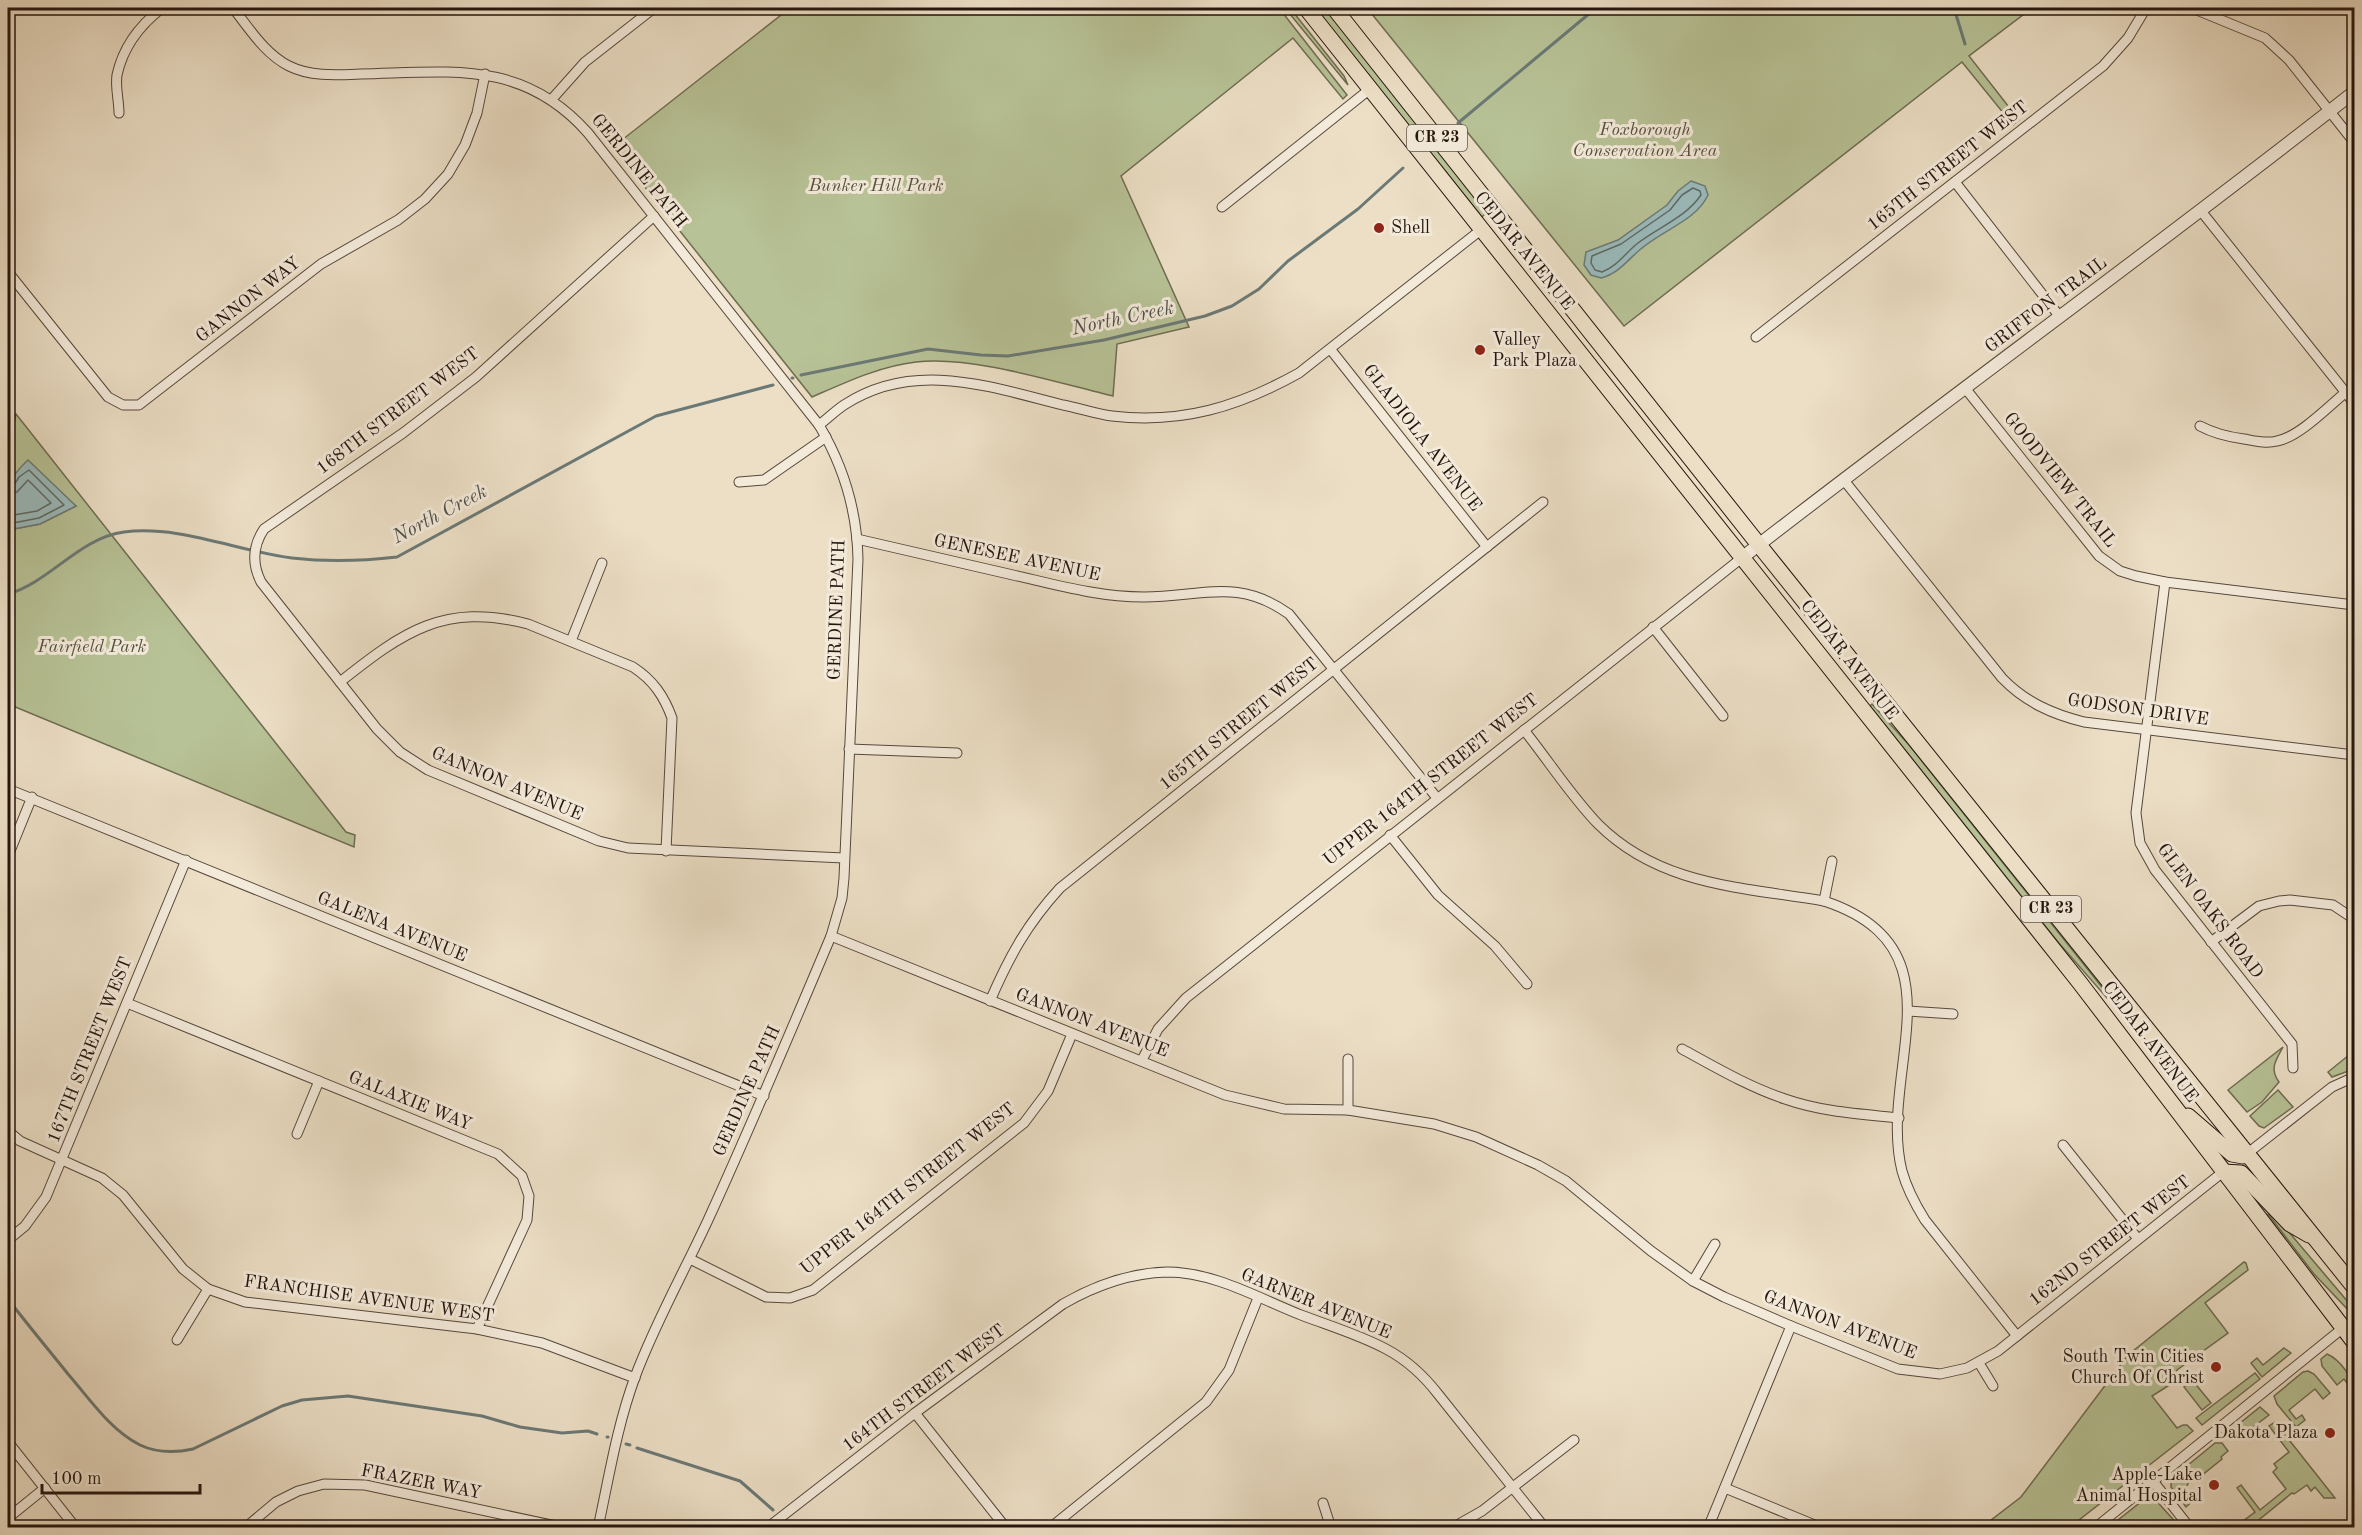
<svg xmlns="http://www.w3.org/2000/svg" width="2362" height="1535" font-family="'Old Standard TT',serif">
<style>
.green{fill:#b7c296;stroke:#6e6c52;stroke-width:1.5}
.water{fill:#9abbbc;stroke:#6b7976;stroke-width:1.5}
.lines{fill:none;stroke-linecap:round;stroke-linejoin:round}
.shore{stroke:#5f6865;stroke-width:1.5}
.stream{stroke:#6b7976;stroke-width:3}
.minor-casing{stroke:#56483c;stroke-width:11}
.tertiary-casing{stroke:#56483c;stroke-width:14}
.primary-casing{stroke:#24150e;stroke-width:17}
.minor{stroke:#f3eada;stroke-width:9}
.tertiary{stroke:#f3eada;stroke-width:12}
.primary{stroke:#ecdfc6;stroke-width:15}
.poi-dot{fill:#8f2418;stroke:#f3eada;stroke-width:2}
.labels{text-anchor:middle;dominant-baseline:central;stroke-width:6;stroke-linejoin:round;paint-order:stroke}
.shield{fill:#f3eada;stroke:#62554b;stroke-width:1.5}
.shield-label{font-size:16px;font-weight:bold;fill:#24150e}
.park-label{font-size:18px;font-style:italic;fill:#57523e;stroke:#f3eada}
.street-label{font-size:18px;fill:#24150e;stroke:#f3eada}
.poi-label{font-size:18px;fill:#24150e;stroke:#f3eada;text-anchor:end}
.water-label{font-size:20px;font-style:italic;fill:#4d4f4b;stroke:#f3eada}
</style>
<rect width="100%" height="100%" fill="#ecdfc6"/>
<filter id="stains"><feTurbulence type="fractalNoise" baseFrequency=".00333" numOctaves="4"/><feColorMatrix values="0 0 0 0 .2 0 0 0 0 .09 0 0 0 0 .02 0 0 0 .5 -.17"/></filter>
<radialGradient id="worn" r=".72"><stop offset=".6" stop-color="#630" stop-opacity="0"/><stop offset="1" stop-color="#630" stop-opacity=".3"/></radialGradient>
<g class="green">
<path d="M790,8h489l68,87 -4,4 -50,-61 -172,138 68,151 -72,17 -4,52c-55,-13 -142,-41 -197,-34 -36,4 -72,21 -104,35l-199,-250z"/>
<path d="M1285,8h5l54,68 4,9z"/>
<path d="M1315,8h10l14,17 148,187 -5,5z"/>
<path d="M1367,8h665l-63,48 50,64 -6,5 -51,-63 -338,264z"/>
<path d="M16,414l330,418 9,3 -1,12 -346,-143v-174l32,-6 36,-18 -22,-19 -46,-1v-33z"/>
<path d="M1872,704l37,41 200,251 -2,2 -49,-56 -188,-236z"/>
<path d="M2283,1047c-7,13 -14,22 -4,35l-17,20 -15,10 -19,-22z"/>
<path d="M2354,1051v18l-22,8 -4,-5z"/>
<path d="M2278,1090l15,17 -29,21 -5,-2 -9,-10z"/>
<path d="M2271,1211l83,98v7l-40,-42 -46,-60z"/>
<path d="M2244,1262l2,1 2,7 -43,33 23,30 -51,37 -2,9 -5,4 1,1 -19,12 25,32 6,-3h4l6,6 -123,96h-88l39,-30 107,-142z"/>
<path d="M2284,1348l7,5 -29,24 -11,-14 6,-5 6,7z"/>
<path d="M2327,1354c12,5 28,25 27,38l-10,-13 -7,6 -15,-19 -1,-7z"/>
<path d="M2308,1371l6,3 16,19 -7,6 -8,-10 -26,21 7,9 6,-4 3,5 -9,7 -19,-23 -3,-8 29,-24z"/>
<path d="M2255,1373l5,6 -58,46 -6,-7z"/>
<path d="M2193,1381l18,22 -9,7 -18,-23z"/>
<path d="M2260,1407l9,8 -33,25 -4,-8 2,-4z"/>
<path d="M2275,1422l60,76h-11l-9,-11 -4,4 -4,-6 -13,9 -2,-1 -42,34h-15l20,-15 -18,-24 4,-3 19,25 26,-21 -13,-17 4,-4 -3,-4 15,-12 -20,-26z"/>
<path d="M2215,1443h7l6,8 -7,6 1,2 -26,21 -7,2 -5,9 12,7 -10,9 -15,-20v-8z"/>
<path d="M2152,1496l28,31h-13l-3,-3 -5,3h-50l37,-29z"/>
</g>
<g class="water">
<path d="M1691,181l14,5 3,9c-11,24 -42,34 -62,50 -16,11 -25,28 -45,33l-10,-3 -7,-10 2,-13 32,-12 49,-35 11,-14z"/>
<path d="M28,460l48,46 -36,18 -32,6c-1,-35 -7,-45 20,-70z"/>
</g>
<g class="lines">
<g class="shore">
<path d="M1693,188l7,3 1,4c-15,22 -42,32 -63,48 -13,10 -20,23 -36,29l-7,-2 -4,-7 1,-7 29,-12 49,-34 12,-15z"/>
<path d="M8,487l6,-2 5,-8 10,-7 35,35 -25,13 -31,6"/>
<path d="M8,494l9,-2 11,-12 23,23 -14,8 -29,5"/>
</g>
<g class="stream">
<path d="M1954,8l11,36"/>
<path d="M1458,123l138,-115"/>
<path d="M1444,134l5,-4"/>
<path d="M1425,149l9,-7"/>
<path d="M801,375l127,-26 53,6 27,1 96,-16 101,-24 27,-10 27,-17 29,-28 70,-52 45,-41"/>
<path d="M792,378h1"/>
<path d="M8,594c42,-12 71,-56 116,-62 56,-7 113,19 168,26 35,4 70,3 105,-1l259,-141 117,-31"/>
<path d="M8,1299c19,25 40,50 60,75 21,24 42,56 72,71 17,8 35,8 53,4l89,-43 20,-6 46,-4 134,20 38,11 42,6 26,-2 9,3"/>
<path d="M607,1437h1"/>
<path d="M626,1444l4,1"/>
<path d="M637,1448l103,33 33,29"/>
<path d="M786,1524l2,4"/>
</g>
<g class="minor-casing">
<g id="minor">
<path d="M233,8c16,20 32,46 56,58 22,11 48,9 72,8 89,-2 162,-15 227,59l231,292c25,42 38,85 39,134l-14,319 -2,20 -11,38c-40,95 -80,190 -123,284 -24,52 -53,103 -73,157 -18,49 -26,100 -37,151"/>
<path d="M2192,8l73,30 24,22 65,82"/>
<path d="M552,99l33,-37 69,-54"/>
<path d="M119,113c0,-12 -4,-27 -2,-38 6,-28 23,-50 45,-67"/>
<path d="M1955,182l105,135"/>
<path d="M1222,207l148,-118"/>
<path d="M2201,211l153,192"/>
<path d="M654,216l-178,161 -73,56 -139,96c-12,18 -12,35 -3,53l116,147 23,23 28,18 171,71 29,7 216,10"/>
<path d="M8,272l100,125 15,8h16l182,-141 77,-44 27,-21 23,-25 17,-29 12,-32 8,-39"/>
<path d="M1756,337l347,-271 25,-28 18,-30"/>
<path d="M1331,350l156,197"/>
<path d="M1965,388l134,168 21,15 16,5 29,6 189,23"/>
<path d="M819,425c8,-6 16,-14 25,-20 70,-46 146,-18 219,0 16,3 33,9 49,11 70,8 126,-9 187,-43l183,-144"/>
<path d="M2200,426c13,7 29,11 44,13 11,2 22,5 33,2 22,-4 51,-34 69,-49"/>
<path d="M1843,479l159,199c23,24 50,36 82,44l270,33"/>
<path d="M739,482l25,-2 62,-43"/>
<path d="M857,539c52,12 104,24 156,36 44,10 86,22 131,22 58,0 93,-20 145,17l148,184"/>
<path d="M2165,582l-29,231 4,30 15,27 137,174 1,24"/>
<path d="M1653,627l70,89"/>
<path d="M571,641l31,-78"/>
<path d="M340,682c63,-50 104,-80 188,-58l105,43c20,13 31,29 39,51l-6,133"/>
<path d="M1524,730c24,30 47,66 74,94 62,62 144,63 226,77 143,47 53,170 78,270 5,18 13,33 23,49l92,116"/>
<path d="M849,749l108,4"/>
<path d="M8,789l756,307"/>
<path d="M1390,835l48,60 57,51 32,38"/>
<path d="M8,856l24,-59"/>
<path d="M1824,901l8,-40"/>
<path d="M831,936l394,159 59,14 64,1 86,14 42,13 62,28 28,16 85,70 42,30 31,16 67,29 107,43 42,5 27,-6 31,-17 225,-179"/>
<path d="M2211,942l48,-36 20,-5 11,-1 43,5 21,14"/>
<path d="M990,1001c19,-44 37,-77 70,-113l483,-386"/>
<path d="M127,1003l371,151 24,22 7,20 -2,24 -50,109"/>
<path d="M1908,1011l45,3"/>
<path d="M1682,1049c33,18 67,38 103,50 37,13 76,15 114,19"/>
<path d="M1348,1059v51"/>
<path d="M1142,1060l16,-31 28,-31 557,-441"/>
<path d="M8,1131l12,10 82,37 21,17 60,74 25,20 37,13 232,27 65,14 93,35"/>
<path d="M297,1134l22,-53"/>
<path d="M2063,1145l75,94"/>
<path d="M2248,1153l84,-66 22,-10"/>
<path d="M8,1240l17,-14 21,-29 140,-337"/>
<path d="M690,1259l76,38 24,1 23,-8 211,-167 24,-32 24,-57"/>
<path d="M1693,1281l22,-37"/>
<path d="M177,1340l31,-51"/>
<path d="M1979,1363l14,23"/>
<path d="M915,1413l91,115"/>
<path d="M8,1442l68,86"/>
<path d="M2153,1481l37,47"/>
<path d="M1725,1488l97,40"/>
<path d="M1323,1503l8,25"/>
<path d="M8,1518l37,-30"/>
<path d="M245,1528l31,-26 22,-11 26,-7 41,1 200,43"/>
<path d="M767,1528l148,-115 148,-109c33,-19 66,-31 104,-32 47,0 91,26 134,43 29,11 59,20 85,34 21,11 38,27 52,45l107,134"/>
<path d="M1050,1528l156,-126 23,-32 29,-72"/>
<path d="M1452,1528l30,-17 92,-71"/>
<path d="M1708,1528l83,-202"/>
<path d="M2095,1528l248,-200"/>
</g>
</g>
<g class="tertiary-casing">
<path id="tertiary" d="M1743,557c202,-157 410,-307 611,-465"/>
</g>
<g class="primary-casing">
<g id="primary">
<path d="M1306,8l774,975 274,359"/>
<path d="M1334,8l425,537 595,742"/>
<path d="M2188,1116l44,38 11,2 5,-3"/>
<path d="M2223,1172l18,1 49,51 19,11"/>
</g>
</g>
<use href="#minor" class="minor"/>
<use href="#tertiary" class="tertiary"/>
<use href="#primary" class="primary"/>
</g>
<g class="poi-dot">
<circle cx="1379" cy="228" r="6"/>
<circle cx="1480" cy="350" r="6"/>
<circle cx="2216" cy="1367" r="6"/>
<circle cx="2330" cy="1433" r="6"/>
<circle cx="2214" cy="1485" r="6"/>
</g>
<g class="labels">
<g class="shield">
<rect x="1407" y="125" width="60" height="26" rx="4.5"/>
<rect x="2021" y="896" width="60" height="26" rx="4.5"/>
</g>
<g class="shield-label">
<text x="1437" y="138">CR 23</text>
<text x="2051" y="909">CR 23</text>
</g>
<g class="park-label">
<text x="1645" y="130">Foxborough<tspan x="1645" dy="21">Conservation Area</tspan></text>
<text x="876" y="186">Bunker Hill Park</text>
<text x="92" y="647">Fairfield Park</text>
</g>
<g class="street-label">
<text transform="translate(1948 166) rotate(-38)">165TH STREET WEST</text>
<text transform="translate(639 171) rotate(51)">GERDINE PATH</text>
<text transform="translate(1524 251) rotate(51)">CEDAR AVENUE</text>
<text transform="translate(248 300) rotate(-38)">GANNON WAY</text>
<text transform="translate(2046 305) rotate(-37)">GRIFFON TRAIL</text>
<text transform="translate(398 411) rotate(-37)">168TH STREET WEST</text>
<text transform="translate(1422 438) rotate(52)">GLADIOLA AVENUE</text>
<text transform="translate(2060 480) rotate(51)">GOODVIEW TRAIL</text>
<text transform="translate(1017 558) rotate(12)">GENESEE AVENUE</text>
<text transform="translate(837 610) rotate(-88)">GERDINE PATH</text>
<text transform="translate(1849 660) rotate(52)">CEDAR AVENUE</text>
<text transform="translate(2138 710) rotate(8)">GODSON DRIVE</text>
<text transform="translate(1239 724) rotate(-39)">165TH STREET WEST</text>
<text transform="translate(1431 780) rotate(-38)">UPPER 164TH STREET WEST</text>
<text transform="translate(507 784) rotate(23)">GANNON AVENUE</text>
<text transform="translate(2210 911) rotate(53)">GLEN OAKS ROAD</text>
<text transform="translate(392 927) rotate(22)">GALENA AVENUE</text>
<text transform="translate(1092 1023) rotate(21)">GANNON AVENUE</text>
<text transform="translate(2150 1042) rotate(53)">CEDAR AVENUE</text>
<text transform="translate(90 1050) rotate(-68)">167TH STREET WEST</text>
<text transform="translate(747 1091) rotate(-66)">GERDINE PATH</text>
<text transform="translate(410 1101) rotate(22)">GALAXIE WAY</text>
<text transform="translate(908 1189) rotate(-38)">UPPER 164TH STREET WEST</text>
<text transform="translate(2110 1241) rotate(-38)">162ND STREET WEST</text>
<text transform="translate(369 1299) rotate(8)">FRANCHISE AVENUE WEST</text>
<text transform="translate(1316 1304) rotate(22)">GARNER AVENUE</text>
<text transform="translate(1840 1325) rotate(21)">GANNON AVENUE</text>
<text transform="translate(924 1388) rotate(-37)">164TH STREET WEST</text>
<text transform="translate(421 1482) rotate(11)">FRAZER WAY</text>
</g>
<g class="poi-label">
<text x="1391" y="228" text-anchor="start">Shell</text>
<text x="1492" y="340" text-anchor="start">Valley<tspan x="1492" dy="21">Park Plaza</tspan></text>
<text x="2204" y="1357">South Twin Cities<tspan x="2204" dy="21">Church Of Christ</tspan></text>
<text x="2318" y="1433">Dakota Plaza</text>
<text x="2202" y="1475">Apple-Lake<tspan x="2202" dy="21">Animal Hospital</tspan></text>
</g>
<g class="water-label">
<text transform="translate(1123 319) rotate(-12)">North Creek</text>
<text transform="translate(440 515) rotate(-28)">North Creek</text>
</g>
</g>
<rect width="2362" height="1535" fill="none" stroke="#ecdfc6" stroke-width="30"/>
<rect x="9" y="9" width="2344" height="1517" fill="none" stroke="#24150e" stroke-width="3"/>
<rect x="15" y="15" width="2332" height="1505" fill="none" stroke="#24150e" stroke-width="1.5"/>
<path d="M42 1484v9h158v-9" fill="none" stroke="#24150e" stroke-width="3"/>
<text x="51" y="1484" font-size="18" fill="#24150e" stroke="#f3eada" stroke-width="4.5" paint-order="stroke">100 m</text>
<rect width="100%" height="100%" filter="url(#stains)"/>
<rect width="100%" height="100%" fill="url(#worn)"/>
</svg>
